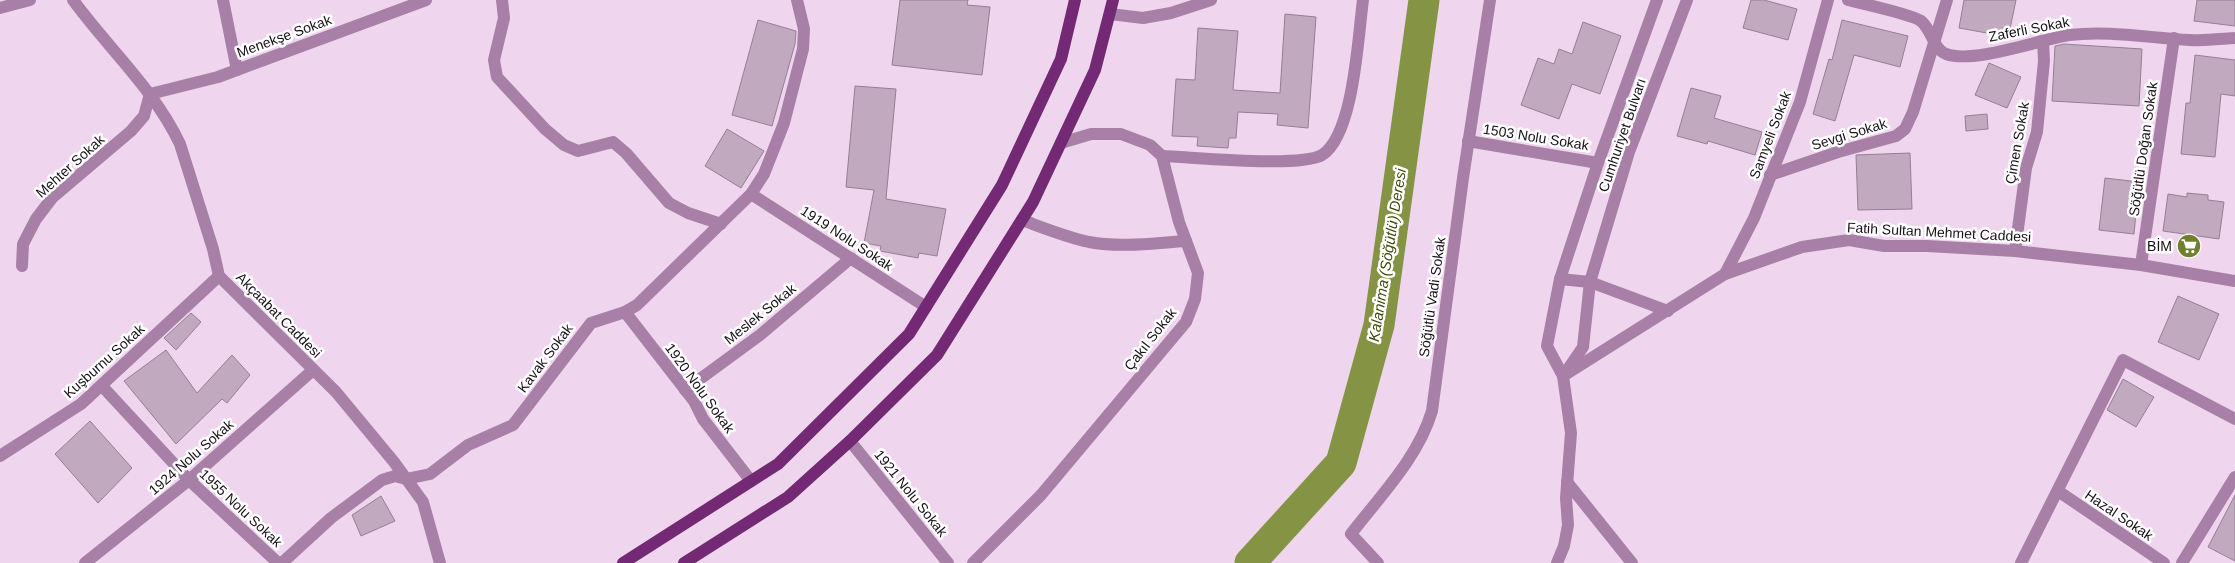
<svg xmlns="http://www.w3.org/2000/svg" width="2235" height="563" font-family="Helvetica,sans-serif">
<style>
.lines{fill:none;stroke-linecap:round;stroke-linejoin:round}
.river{stroke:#849444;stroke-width:31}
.building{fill:#c1a9c0;stroke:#967f95}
.minor{stroke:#a87fa7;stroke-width:12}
.major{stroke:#742975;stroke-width:12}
.labels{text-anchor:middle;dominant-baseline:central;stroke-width:5;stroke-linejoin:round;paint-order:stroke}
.street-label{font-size:14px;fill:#191119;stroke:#fff}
.poi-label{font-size:14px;fill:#191119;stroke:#fff;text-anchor:end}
.water-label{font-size:15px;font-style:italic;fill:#3f490c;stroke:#fff}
</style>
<rect width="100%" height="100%" fill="#efd6ee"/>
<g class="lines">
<path class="river" d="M1250,563l91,-100 38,-138 45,-325"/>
</g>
<g class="building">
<path d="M900,0h68l-1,5 23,2 -8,68 -90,-10z"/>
<path d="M1751,0h13l33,9 -9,31 -45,-12z"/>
<path d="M1964,0h52l-6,29 -3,-1 -1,5 -8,-1v3l-39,-7z"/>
<path d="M2197,0h38v26l-41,-5z"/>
<path d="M1285,14l31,3 -8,111 -31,-3 1,-11 -40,-2 -2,26h-7l-1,10 -31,-2 1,-9 -26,-1 4,-57 19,1 3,-52 40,3 -5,59 47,3z"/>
<path d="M758,20l38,11 -1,13 -23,82 -40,-11z"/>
<path d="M1842,20l66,16 -8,31 -46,-12 -19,66 -22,-7 16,-55 3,1z"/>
<path d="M1583,22l38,14 -21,58 -28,-10 -13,35 -38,-14 17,-47 16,6 5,-15 13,5z"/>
<path d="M2064,44l78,5 -3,57 -87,-5 3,-55z"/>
<path d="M2195,55l40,5v36l-14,-2 -6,63 -34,-3 5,-51h4z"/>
<path d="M1989,63l32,14 -14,31 -32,-13z"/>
<path d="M855,86l41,3 -10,110 60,10 -9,47 -18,-3 -1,5 -38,-7 1,-5 -17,-3 10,-53 -28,-3z"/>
<path d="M1691,88l30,8 -7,22 48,14 -7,23 -47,-14 -1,3 -30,-8z"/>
<path d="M1987,114l1,15 -22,2 -1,-15z"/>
<path d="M727,129l37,22 -23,37 -36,-22z"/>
<path d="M1910,153l2,56 -54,1 -2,-55z"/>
<path d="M2105,178l34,4 -5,52 -35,-4z"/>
<path d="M2187,193l21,2v5l16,2 -5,37 -56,-8 5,-37 19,3z"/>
<path d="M2178,296l41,18 -20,46 -41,-18z"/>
<path d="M191,313l10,9 -25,28 -12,-12z"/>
<path d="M166,350l31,43 35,-38 18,20 -23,28 -5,-4 -46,45 -52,-63z"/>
<path d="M2123,379l31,18 -18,30 -29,-17z"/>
<path d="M90,421l42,47 -34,35 -43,-49z"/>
<path d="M2235,495v66l-27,-14z"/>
<path d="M381,496l14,25 -34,15 -9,-21z"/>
</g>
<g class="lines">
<g class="minor">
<path d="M73,0c35,48 81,89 107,144l33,105 6,27 117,116 58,70 29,40 17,61"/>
<path d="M223,0l14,70"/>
<path d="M502,0l2,18 -10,42 3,17 48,52 19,16 14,6 35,-9 13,11 43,50 19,10 33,11"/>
<path d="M1848,0c15,4 63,14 73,21 11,9 12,28 25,33 28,10 92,-14 123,-19 40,-5 80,3 121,5 14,1 30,-1 45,-2"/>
<path d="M0,8l30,-8"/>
<path d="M1110,14l33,4 28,-5 40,-13"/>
<path d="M1468,141l130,22"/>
<path d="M1162,156c31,1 138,12 160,-1 32,-20 36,-119 41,-155"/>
<path d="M1770,175l68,-23 58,-16 9,-7 8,-17 34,-112"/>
<path d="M751,194l175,113"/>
<path d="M1022,220c22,8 44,17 67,22 31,6 66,1 97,-1"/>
<path d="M2015,251l11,-83 11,-36 7,-71 -1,-20"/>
<path d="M2141,265l33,-227"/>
<path d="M22,266l1,-22 13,-25 16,-21 79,-67 13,-15 6,-22 68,-17 208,-77"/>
<path d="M1725,274l29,-56 46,-116 28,-102"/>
<path d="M1560,279l30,3 78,29"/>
<path d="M625,312l69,89 9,18 48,62"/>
<path d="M1566,372l17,-25 7,-65 39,-130 58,-152"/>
<path d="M1563,376l162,-102 77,-27 47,-7 35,6h43l88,5 126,14 94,16"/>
<path d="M102,386l87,94 89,83"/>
<path d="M685,390l75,-55 91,-77"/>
<path d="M850,441l98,122"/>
<path d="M0,456l81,-52 138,-128"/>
<path d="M1567,482l65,81"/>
<path d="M2058,491l106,72"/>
<path d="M85,563l104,-83 124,-110"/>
<path d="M282,563l49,-45 51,-38 13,-4 11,3 24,-5 38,-29 45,-20 78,-102 34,-11 12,-7 114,-111 13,-20 20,-51 19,-74 1,-20 -7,-29"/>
<path d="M973,563l68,-68 145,-173 9,-23 3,-26 -19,-51 -17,-66 -12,-11 -29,-11h-30l-30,9"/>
<path d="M1378,563l-27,-29c29,-38 67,-76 81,-123l31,-233 27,-178"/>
<path d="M1557,563l7,-17 4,-21 -2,-27 5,-65 -8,-57 -16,-30 13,-67 38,-116 59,-163"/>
<path d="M2021,563l102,-203 112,59"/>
<path d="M2182,563l53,-86"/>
</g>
<g class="major">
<path d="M623,563l155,-99 131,-130 93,-149 59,-126 14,-59"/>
<path d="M684,563l104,-66 62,-56 87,-86 96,-153 62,-132 18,-70"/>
</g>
</g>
<defs>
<g id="supermarket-disc" transform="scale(1.25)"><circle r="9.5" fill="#6f7f2d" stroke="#fff"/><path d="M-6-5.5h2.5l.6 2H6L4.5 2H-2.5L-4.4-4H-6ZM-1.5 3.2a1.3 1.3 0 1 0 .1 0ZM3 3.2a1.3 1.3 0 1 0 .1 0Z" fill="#fff"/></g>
</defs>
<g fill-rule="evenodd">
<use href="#supermarket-disc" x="2189" y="246"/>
</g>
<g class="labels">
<g class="street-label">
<text transform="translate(2029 29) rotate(-11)">Zaferli Sokak</text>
<text transform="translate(284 36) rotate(-20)">Menekşe Sokak</text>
<text transform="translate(1849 134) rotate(-17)">Sevgi Sokak</text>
<text transform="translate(1622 135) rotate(-71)">Cumhuriyet Bulvarı</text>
<text transform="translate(1770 135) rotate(-69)">Samyeli Sokak</text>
<text transform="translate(1536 137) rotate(9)">1503 Nolu Sokak</text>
<text transform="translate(2017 143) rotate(-80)">Çimen Sokak</text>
<text transform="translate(2143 149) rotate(-82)">Söğütlü Doğan Sokak</text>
<text transform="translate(70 166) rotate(-42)">Mehter Sokak</text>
<text transform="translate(1939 232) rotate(3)">Fatih Sultan Mehmet Caddesi</text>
<text transform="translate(847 238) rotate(33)">1919 Nolu Sokak</text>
<text transform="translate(1432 297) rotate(-82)">Söğütlü Vadi Sokak</text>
<text transform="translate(760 314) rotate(-39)">Meslek Sokak</text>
<text transform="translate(279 315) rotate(45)">Akçaabat Caddesi</text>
<text transform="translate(1150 339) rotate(-52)">Çakıl Sokak</text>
<text transform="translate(545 358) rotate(-53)">Kavak Sokak</text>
<text transform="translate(104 361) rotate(-42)">Kuşburnu Sokak</text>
<text transform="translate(700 388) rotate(54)">1920 Nolu Sokak</text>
<text transform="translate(191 457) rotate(-41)">1924 Nolu Sokak</text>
<text transform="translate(911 493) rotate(51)">1921 Nolu Sokak</text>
<text transform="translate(241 508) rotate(43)">1955 Nolu Sokak</text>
<text transform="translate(2119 515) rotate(34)">Hazal Sokak</text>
</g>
<g class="poi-label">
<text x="2172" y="246">BİM</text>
</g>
<g class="water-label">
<text transform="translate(1387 255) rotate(-81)">Kalanima (Söğütlü) Deresi</text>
</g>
</g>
</svg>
